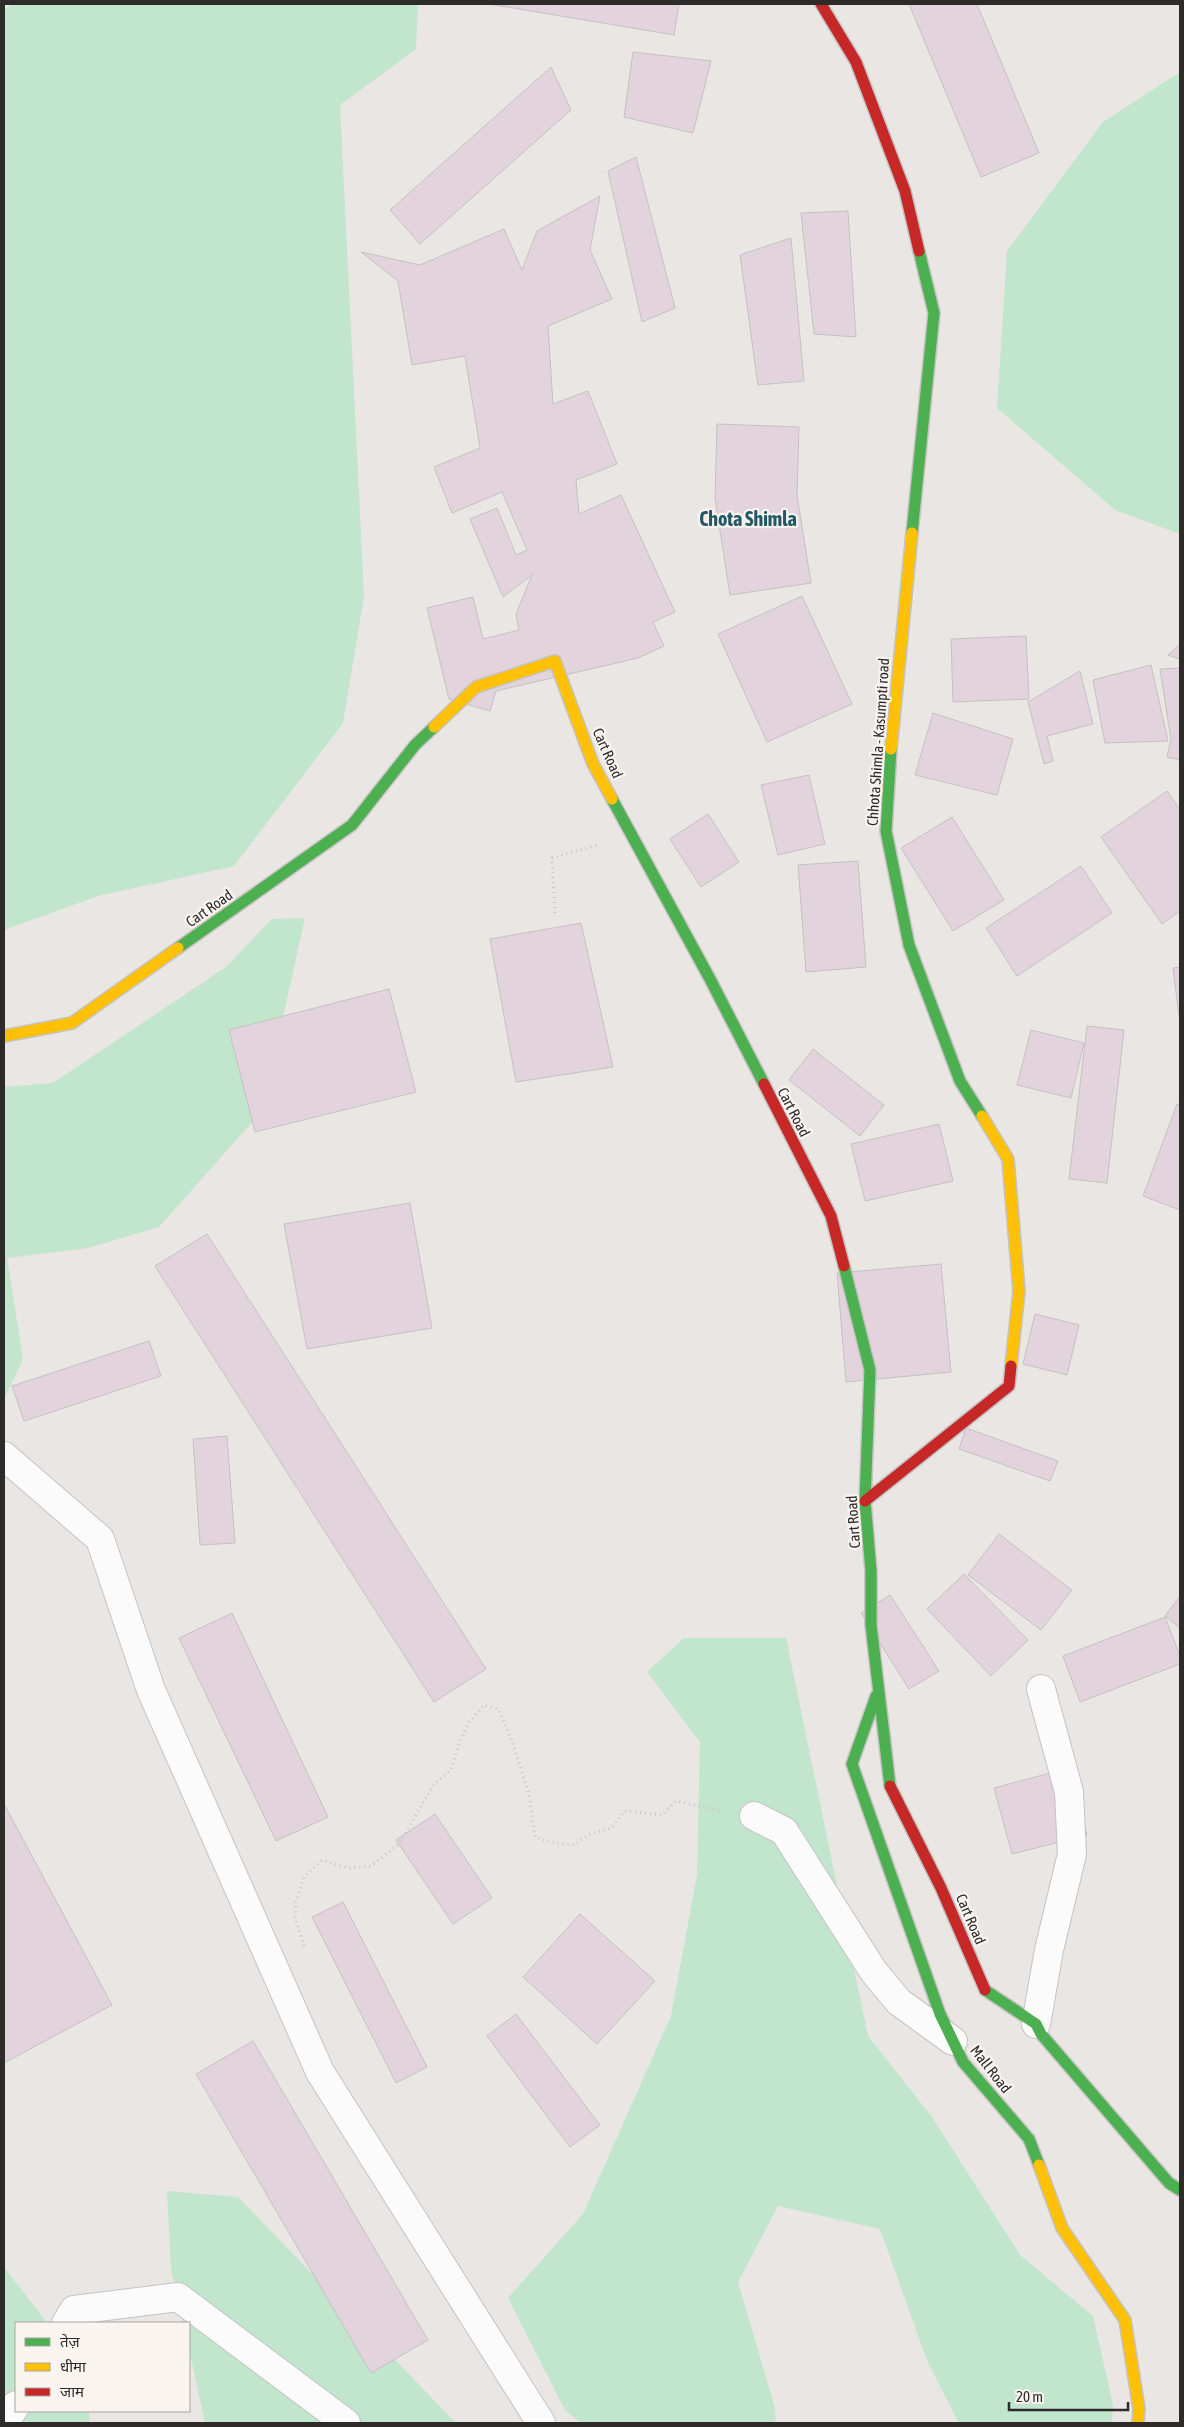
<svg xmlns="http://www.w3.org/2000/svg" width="1184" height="2427" font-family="'Asap Condensed','Noto Sans Devanagari',sans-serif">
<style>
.green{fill:#c1e5cd}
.building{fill:#e2d3dd;stroke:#c4c2c2}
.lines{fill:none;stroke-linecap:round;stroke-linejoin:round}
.street-casing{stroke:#c5c3c1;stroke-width:30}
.fast-casing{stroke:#c5c3c1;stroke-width:14}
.slow-casing{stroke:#c5c3c1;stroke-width:14}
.jam-casing{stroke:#c5c3c1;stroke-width:14}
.path{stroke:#c8c6c6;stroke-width:3;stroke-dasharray:1 4;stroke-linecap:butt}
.street{stroke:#fcfbfb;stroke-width:28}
.fast{stroke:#4caf50;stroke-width:11}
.slow{stroke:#ffc107;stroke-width:11}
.jam{stroke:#c62828;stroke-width:11}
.labels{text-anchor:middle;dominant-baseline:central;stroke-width:4.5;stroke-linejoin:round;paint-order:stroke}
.street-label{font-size:15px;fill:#2e2c2a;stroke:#f9f4f0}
.district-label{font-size:20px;font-weight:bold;fill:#235965;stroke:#f9f4f0}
</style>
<rect width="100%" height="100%" fill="#e9e6e4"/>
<g class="green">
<path d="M12,4h406l-2,45 -76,56 24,491 -21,127 -109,143 -136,30 -94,34v-920z"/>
<path d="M1180,72v462l-65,-24 -118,-102 10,-157 96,-129z"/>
<path d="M305,918l-43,193 -103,116 -71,21 -81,10 16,101 -19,40v-312l49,-4 173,-116 46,-48z"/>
<path d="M684,1638h102l82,398 64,81 88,138 73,61 20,89 -1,18h-153l-31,-60 -48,-134 -102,-23 -40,76 36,123 2,18h-195l-16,-13 -57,-112 75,-84 88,-198 26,-141 3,-133 -53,-70z"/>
<path d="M167,2191l71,6 218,226h-251l-16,-74v-26h-6l-12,-55z"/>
<path d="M4,2267l43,56h-31v88h73v12h-85z"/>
</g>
<g class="building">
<path d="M489,4h190l-5,31z"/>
<path d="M909,4h68l62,149 -58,24z"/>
<path d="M633,52l78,9 -18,72 -69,-16z"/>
<path d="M551,67l20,43 -151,134 -30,-34z"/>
<path d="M636,157l39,151 -33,14 -34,-151z"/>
<path d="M600,196l-10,54 22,49 -64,27 5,78 35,-13 29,73 -41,16 3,34 42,-19 54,117 -22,10 11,24 -26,12 -142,33 -6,20 -41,-12 -22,-91 46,-11 10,42 36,-9 -3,-16 16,-39 -29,22 -33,-78 27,-11 19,47 11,-5 -25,-58 -50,21 -18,-46 46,-19 -15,-92 -53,9 -14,-84 -37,-29 59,13 84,-36 18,41 15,-39z"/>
<path d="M848,211l8,126 -42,-3 -13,-121z"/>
<path d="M791,238l13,143 -46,4 -18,-130z"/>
<path d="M717,424l82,3 -2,68 14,88 -81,12 -15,-97z"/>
<path d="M802,596l50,108 -85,38 -49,-108z"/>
<path d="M1026,636l3,63 -76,3 -2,-63z"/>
<path d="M1179,645h1v14l-12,-4z"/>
<path d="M1151,665l17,76 -63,2 -12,-63z"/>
<path d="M1180,668v92l-13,-3 4,-18 -11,-70z"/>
<path d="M1080,671l13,53 -46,12 6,25 -9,3 -16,-62z"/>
<path d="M933,713l80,26 -16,56 -82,-20z"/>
<path d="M809,775l16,69 -47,11 -17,-70z"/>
<path d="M1167,791l13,19v101l-18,13 -61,-87z"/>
<path d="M708,814l31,48 -38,25 -31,-48z"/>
<path d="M952,817l52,83 -51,31 -52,-83z"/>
<path d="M858,861l8,106 -60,5 -8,-107z"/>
<path d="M1081,866l31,47 -95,63 -31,-48z"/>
<path d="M581,923l32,144 -97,15 -26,-143z"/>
<path d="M1180,967v57l-7,-56z"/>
<path d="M389,989l27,103 -161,40 -26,-102z"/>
<path d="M1087,1026l37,4 -17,153 -38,-4z"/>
<path d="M1031,1030l53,13 -13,55 -54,-13z"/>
<path d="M813,1049l71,56 -24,31 -71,-56z"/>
<path d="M1177,1104l3,1v105l-37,-14z"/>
<path d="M939,1124l14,57 -88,20 -14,-57z"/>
<path d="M410,1203l22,125 -125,21 -23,-125z"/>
<path d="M207,1234l279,435 -52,33 -279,-436z"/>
<path d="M941,1264l10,108 -105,10 -9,-109z"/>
<path d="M1035,1314l44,11 -12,50 -44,-11z"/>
<path d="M149,1341l12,35 -137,45 -12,-35z"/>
<path d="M966,1428l92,33 -8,20 -91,-32z"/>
<path d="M227,1436l8,107 -35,2 -7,-106z"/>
<path d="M999,1534l73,56 -31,40 -73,-55z"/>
<path d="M964,1574l64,66 -37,36 -64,-67z"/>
<path d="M890,1595l49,76 -30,18 -48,-76z"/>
<path d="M1180,1596v32l-15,-12z"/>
<path d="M232,1613l96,204 -52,24 -97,-203z"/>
<path d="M1165,1617l15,39v8l-100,38 -17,-46z"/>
<path d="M1069,1768l18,67 -75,19 -18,-66z"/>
<path d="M4,1804l108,201 -108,58z"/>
<path d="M435,1814l57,84 -39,26 -57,-84z"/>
<path d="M343,1902l84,165 -31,16 -84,-166z"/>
<path d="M580,1914l75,67 -58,63 -74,-67z"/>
<path d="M516,2014l84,111 -30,22 -83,-111z"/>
<path d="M253,2041l175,299 -57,33 -175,-299z"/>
</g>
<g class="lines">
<g class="street-casing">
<g id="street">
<path d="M4,1456l96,83 51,151 169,382 221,351"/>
<path d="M754,1816l30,15 90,141 25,30 54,39"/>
<path d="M1036,2024l13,-74 23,-96 -3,-62 -28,-103"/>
<path d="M66,2323l8,-13 104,-13 168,126"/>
<path d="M5,2423l11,-18"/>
</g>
</g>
<g class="fast-casing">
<g id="fast">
<path d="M912,533l22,-220 -15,-62"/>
<path d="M891,749l-5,82 23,114 51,136 22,35"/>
<path d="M612,799l98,180 54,105"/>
<path d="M178,948l174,-123 63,-80 19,-18"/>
<path d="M844,1266l26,104 -5,131 6,70v54l19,161"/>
<path d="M876,1696l-24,68 88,250 23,48 66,77 10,26"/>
<path d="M985,1990l51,34 5,10 128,149 11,7"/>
</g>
</g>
<g class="slow-casing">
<g id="slow">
<path d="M434,727l42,-40 79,-26 38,103 19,35"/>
<path d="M891,749l21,-216"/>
<path d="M4,1036l68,-13 106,-75"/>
<path d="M982,1116l26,43 11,132 -8,75"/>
<path d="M1039,2165l23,63 63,92 14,89 -1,14"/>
</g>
</g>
<g class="jam-casing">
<g id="jam">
<path d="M821,4l35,58 49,129 14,60"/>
<path d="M764,1084l67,132 13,50"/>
<path d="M865,1501l144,-115 2,-20"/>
<path d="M890,1786l51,102 44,102"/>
</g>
</g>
<g class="path">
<path d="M555,913l-3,-55 45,-13"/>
<path d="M304,1946l-9,-28 1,-16 8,-25 18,-17 26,8 23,-2 29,-23 34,-59 17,-14 8,-26 10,-22 15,-17 14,4 13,29 18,56 6,43 20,6 19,2 16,-11 21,-6 14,-17 37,4 14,-14 45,10"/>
</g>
<use href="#street" class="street"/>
<use href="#fast" class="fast"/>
<use href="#slow" class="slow"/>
<use href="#jam" class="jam"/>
</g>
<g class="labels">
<g class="street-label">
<text transform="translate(878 742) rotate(-86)">Chhota Shimla - Kasumpti road</text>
<text transform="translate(608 753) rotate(66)">Cart Road</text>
<text transform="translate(209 908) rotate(-35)">Cart Road</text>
<text transform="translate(794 1112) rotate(63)">Cart Road</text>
<text transform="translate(853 1522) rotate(-94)">Cart Road</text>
<text transform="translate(971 1919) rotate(67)">Cart Road</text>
<text transform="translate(991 2069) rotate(52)">Mall Road</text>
</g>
<g class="district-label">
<text x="748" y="518">Chota Shimla</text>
</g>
</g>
<rect width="1184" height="2427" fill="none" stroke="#2e2c2a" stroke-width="10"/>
<rect x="15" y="2322" width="175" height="90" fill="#f9f4f0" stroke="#a8a4a1"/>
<rect x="25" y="2338" width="25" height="8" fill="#4caf50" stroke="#a8a4a1"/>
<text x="60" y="2347" font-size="15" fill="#2e2c2a">तेज़</text>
<rect x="25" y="2363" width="25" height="8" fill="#ffc107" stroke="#a8a4a1"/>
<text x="60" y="2372" font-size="15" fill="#2e2c2a">धीमा</text>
<rect x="25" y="2388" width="25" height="8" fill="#c62828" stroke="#a8a4a1"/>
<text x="60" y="2397" font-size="15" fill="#2e2c2a">जाम</text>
<path d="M1009 2402v8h119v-8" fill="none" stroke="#2e2c2a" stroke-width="2.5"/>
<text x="1016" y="2402" font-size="15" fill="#2e2c2a" stroke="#f9f4f0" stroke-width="4" paint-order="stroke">20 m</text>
</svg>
